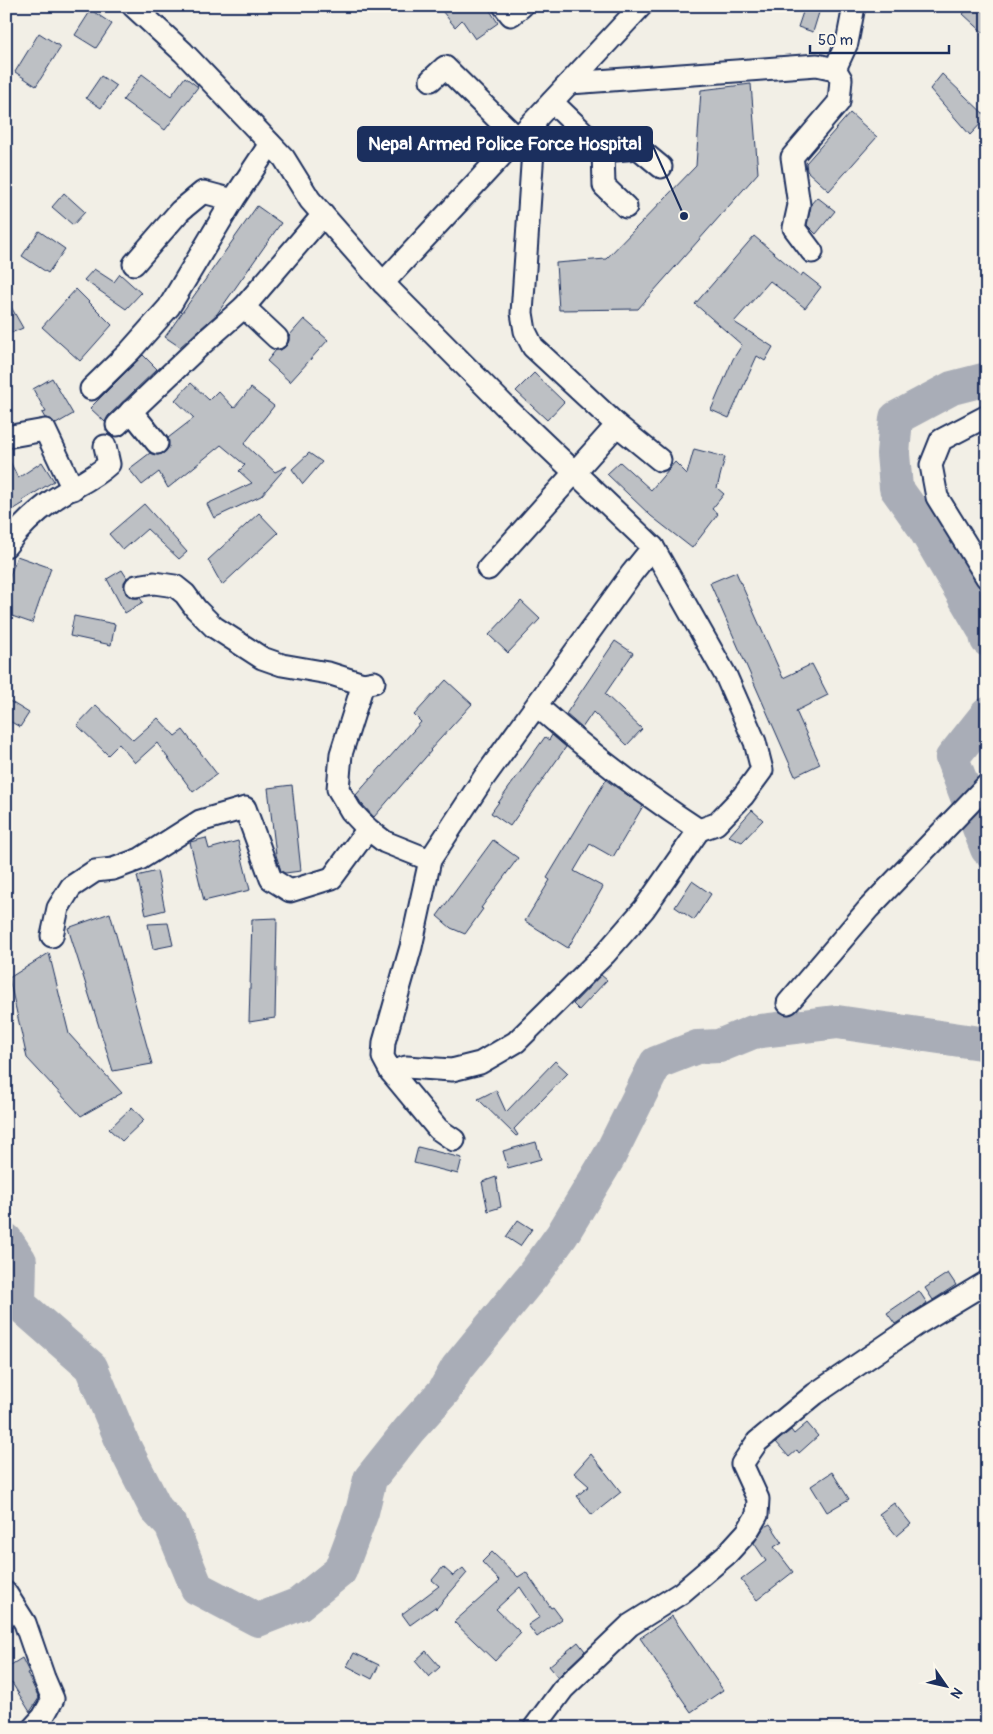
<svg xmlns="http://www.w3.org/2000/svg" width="993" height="1734" font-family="Pangolin,sans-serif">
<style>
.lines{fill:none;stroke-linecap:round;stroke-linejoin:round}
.river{stroke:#a9adb7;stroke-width:34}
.building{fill:#bdc0c4;stroke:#1b2f5e}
.minor-casing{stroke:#1b2f5e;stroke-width:25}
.minor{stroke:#fbf7ec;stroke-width:21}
.leader{fill:none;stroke:#1b2f5e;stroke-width:2}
.callout-dot{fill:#1b2f5e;stroke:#fbf7ec;stroke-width:2}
.callout{fill:#1b2f5e;stroke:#1b2f5e;stroke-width:2}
.callout-label{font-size:19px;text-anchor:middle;font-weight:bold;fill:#fff}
</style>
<rect width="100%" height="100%" fill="#f2efe6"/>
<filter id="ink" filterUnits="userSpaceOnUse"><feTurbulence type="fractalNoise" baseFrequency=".02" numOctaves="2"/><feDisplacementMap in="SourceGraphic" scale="10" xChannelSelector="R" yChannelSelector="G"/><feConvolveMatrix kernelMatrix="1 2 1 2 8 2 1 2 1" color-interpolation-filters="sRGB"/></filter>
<g filter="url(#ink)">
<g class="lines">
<g class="river">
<path d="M987,379l-35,9 -56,30 -3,36 3,34 25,35 64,109 2,8"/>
<path d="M987,714l-35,44 35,91"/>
<path d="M6,1240l14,21 -1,43 72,63 32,77 33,65 15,16 26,63 61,32 41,-16 41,-33 22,-59 8,-33 39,-49 35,-39 13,-23 76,-93 29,-40 47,-78 47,-94 41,-16 22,-1 34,-14 84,-10 150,22"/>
</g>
</g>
<g class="building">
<path d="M438,6h49l11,17 -23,16 -13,-19 -7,7z"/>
<path d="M805,6h16l-8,26 -15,-5z"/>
<path d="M970,6h17v30l-24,-22z"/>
<path d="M91,10l21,14 -16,24 -21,-13z"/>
<path d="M39,33l22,14 -25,39 -21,-14z"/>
<path d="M142,74l29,22 14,-19 13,10 -33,43 -42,-30z"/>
<path d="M942,74l45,43 -17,18 -40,-46z"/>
<path d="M101,76l15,10 -15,22 -15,-10z"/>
<path d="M751,84l7,89 -120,136 -79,1 -3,-47 50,-4 90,-93 5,-76z"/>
<path d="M850,113l27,24 -48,54 -22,-20 -1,-8z"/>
<path d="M64,193l21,19 -12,13 -21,-18z"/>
<path d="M817,197l18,14 -19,23 -9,-9 4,-21z"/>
<path d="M257,206l24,17 -64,91 -37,33 -15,-10z"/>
<path d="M39,231l26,18 -17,24 -26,-17z"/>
<path d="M754,236l47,40 2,-3 18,14 -16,21 -35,-27 -36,41 39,25 -8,14 -8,-5 -28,62 -18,-8 22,-51 9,-14 -47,-41z"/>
<path d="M94,269l20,13 6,-8 21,19 -15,16 -42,-29z"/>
<path d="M76,289l36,36 -32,36 -38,-34z"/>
<path d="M6,298l17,30 -17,7z"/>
<path d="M304,319l24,21 -38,42 -23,-21 9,-11h5l5,-4 3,-5v-5z"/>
<path d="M143,355l14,14 -49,47 -3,6 -15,-14z"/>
<path d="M534,373l30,29 -17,18 -31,-29z"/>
<path d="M52,378l21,36 -17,10 -5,-5 -6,-1 -3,-5 4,-1 -13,-23z"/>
<path d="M191,383l18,17 9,-9 16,17 17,-20 23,18 -30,38 31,28 12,-6 -26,30 -47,22 -7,-14 45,-21 -13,-12 6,-6 -24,-20 -53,43 -9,-16 -17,13 -13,-16 21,-16 8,2 6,-2 5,-6 -1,-9 26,-20 -19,-18z"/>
<path d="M694,449l31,8 -8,31 7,6 -12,15 6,5 -26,34 -41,-32 -44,-42 13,-12 31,28 24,-28 12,12z"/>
<path d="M6,453l12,25 24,-16 12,19 -32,20 2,2 -18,11z"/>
<path d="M309,453l13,9 -19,22 -11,-15z"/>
<path d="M144,504l43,48 -8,7 -32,-30 -24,21 -14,-16z"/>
<path d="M259,513l19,20 -56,52 -14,-25z"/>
<path d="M17,556l34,12 -19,55 -26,-9v-27z"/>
<path d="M122,570l5,8 -3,4v6l2,6 6,4h8l3,4 -18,11 -18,-34z"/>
<path d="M736,572l47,106 29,-14 16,31 -32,16 24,53 -25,12 -85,-193z"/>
<path d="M521,601l19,18 -32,34 -19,-18z"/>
<path d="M74,616l41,8 -4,21 -41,-9z"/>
<path d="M615,641l18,12 -28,41 37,35 -15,16 -34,-33 -11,16 -16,-14z"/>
<path d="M446,680l26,24 -42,46 1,1 -57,66 -13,-14 -5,-8 65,-73 -7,-7z"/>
<path d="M6,699l23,14 -9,14 -14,-8z"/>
<path d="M96,705l37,35 25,-22 17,18 8,-6 34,44 -24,18 -36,-49 -22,20 -16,-19 -11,11 -31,-30z"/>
<path d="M552,735l14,12 -56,79 -19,-13 54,-76 4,3z"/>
<path d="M606,780l37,26 -30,51 -23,-13 -16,27 29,16 -35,61 -43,-27 25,-41 -3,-2z"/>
<path d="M292,785l9,86 -16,2 -4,-2 -5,-16 -8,-67z"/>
<path d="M752,810l11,10 -21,22 -13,-6z"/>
<path d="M206,838l3,11 29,-8 12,49 -46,11 -14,-59z"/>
<path d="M493,840l25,18 -37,50 2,1 -18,25 -14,-6 -14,-12z"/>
<path d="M157,871l8,39 -19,5 -9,-39z"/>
<path d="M692,881l19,13 -17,26 -19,-13z"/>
<path d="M110,913l42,151 -39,7 -45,-143z"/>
<path d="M277,918l-2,100 -26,4 3,-103z"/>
<path d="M168,923l5,22 -20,4 -5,-25z"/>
<path d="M49,953l20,81 53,59 -41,23 -54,-58 -18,-80z"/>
<path d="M601,975l6,5 -28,30 -6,-6z"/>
<path d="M555,1061l13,12 -54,56 4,6 -2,1 -38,-37 18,-9 10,22z"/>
<path d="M132,1107l12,13 -22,21 -13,-12z"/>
<path d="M536,1142l5,17 -33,9 -5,-17z"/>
<path d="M418,1147l44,11 -4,16 -44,-11z"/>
<path d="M496,1177l5,30 -13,4 -6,-29z"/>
<path d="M518,1220l14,9 -12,17 -14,-9z"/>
<path d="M948,1273l8,12 -23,15 -8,-12z"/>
<path d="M919,1291l8,12 -32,21 -8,-11z"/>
<path d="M807,1423l11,13 -19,17 -2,-3 -8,7 -13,-15 15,-12 3,4z"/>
<path d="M591,1454l30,38 -29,23 -15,-19 12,-10 -15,-13z"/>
<path d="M832,1472l17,27 -22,13 -16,-26z"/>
<path d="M894,1503l17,21 -14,12 -18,-22z"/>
<path d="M770,1524l12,18 -8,5 19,25 -36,28 -16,-20 25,-19 -12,-18 10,-16z"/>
<path d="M492,1552l26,25 8,-5 25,36 2,-1 9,12 -25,18 -9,-12 12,-8 -20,-30 -24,22 25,24 -26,28 -41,-39 46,-41 -18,-19z"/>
<path d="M443,1567l10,9 10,-8 4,5 -31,36 -1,-2 -25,18 -8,-11 37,-28 -7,-6z"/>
<path d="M672,1616l51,74 -32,22 -51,-74z"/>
<path d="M578,1642l7,9 -27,26 -9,-11z"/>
<path d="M426,1651l14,16 -11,10 -14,-16z"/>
<path d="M354,1653l25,12 -7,14 -25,-13z"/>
<path d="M22,1658l7,14 -2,1 12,25 -9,14 -18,-29 -6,3v-18z"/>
</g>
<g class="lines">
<g class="minor-casing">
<g id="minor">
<path d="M133,6l50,46 101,106 26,42 73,83 123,124 147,140 73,129 29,66 7,28 -19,26 -27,28 -17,6c-57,-37 -111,-79 -162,-124"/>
<path d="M504,6l7,9 11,-9"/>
<path d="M835,69l12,-26 7,-37"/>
<path d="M431,80l14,-13 73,72"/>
<path d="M570,83l247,-18 18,4 6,10 -2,23 -47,55 7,48 -5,23 18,24"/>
<path d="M552,102l51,49 1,35 22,21"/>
<path d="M535,121l-13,192 3,18 8,16 84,78 43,35"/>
<path d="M603,151l35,-3 23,19"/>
<path d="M134,264l46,-53 23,-19 30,8"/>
<path d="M383,283l258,-277"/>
<path d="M277,338l-33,-31 79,-92"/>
<path d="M91,389l39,-38 39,-44 64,-107 37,-56"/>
<path d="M131,411l26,32"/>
<path d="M987,416l-46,24 -10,25 6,32 50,81"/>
<path d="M117,425l86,-82 41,-36"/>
<path d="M6,437l39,-7 28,59"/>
<path d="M6,546c13,-18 29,-33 47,-46 19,-13 39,-20 56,-36l-4,-18"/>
<path d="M488,569l129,-144"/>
<path d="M136,586l18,-3 21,3 10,8 11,15 18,18 48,31 20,7 46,8 35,11 11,-2"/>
<path d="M363,684l-22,70 -3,35 13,22 17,18 17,13 45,18"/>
<path d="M52,936l6,-28 13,-21 24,-16 18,-2 27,-10 60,-38 45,-13 26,71 19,12 42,-13 36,-49"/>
<path d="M788,1003l81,-95 118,-123"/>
<path d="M391,1072l15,-5 46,3 28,-7 36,-21 89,-88 39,-45 55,-79"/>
<path d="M454,1140l-16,-11 -47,-57 -8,-15 1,-15 27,-95 19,-87 53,-81 149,-206 21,-26"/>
<path d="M6,1593l19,30 19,55 9,21 -10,18 -10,11"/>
<path d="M534,1728l29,-39 67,-64 51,-32 46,-39 20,-22 10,-17 1,-16 -16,-35 15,-22 58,-48 104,-71 68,-41"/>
</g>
</g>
<use href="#minor" class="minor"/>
</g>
</g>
<path class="leader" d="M684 216L652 144"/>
<circle class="callout-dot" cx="684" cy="216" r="5"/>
<rect class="callout" x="358" y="127" width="294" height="34" rx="5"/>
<g class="callout-label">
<text x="505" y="150">Nepal Armed Police Force Hospital</text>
</g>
<rect width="993" height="1734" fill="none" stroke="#fbf7ec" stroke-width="25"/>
<rect x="12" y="12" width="968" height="1709" fill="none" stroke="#1b2f5e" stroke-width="2" filter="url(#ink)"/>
<g transform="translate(946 1686) rotate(124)" stroke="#fbf7ec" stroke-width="4" paint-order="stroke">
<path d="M0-4L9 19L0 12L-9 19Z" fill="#1b2f5e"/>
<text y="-8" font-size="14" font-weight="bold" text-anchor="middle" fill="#1b2f5e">N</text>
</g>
<path d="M810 45v8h139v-8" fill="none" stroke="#1b2f5e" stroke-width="2.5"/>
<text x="818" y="45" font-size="15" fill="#1b2f5e" stroke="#fbf7ec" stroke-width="4" paint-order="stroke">50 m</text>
</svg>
